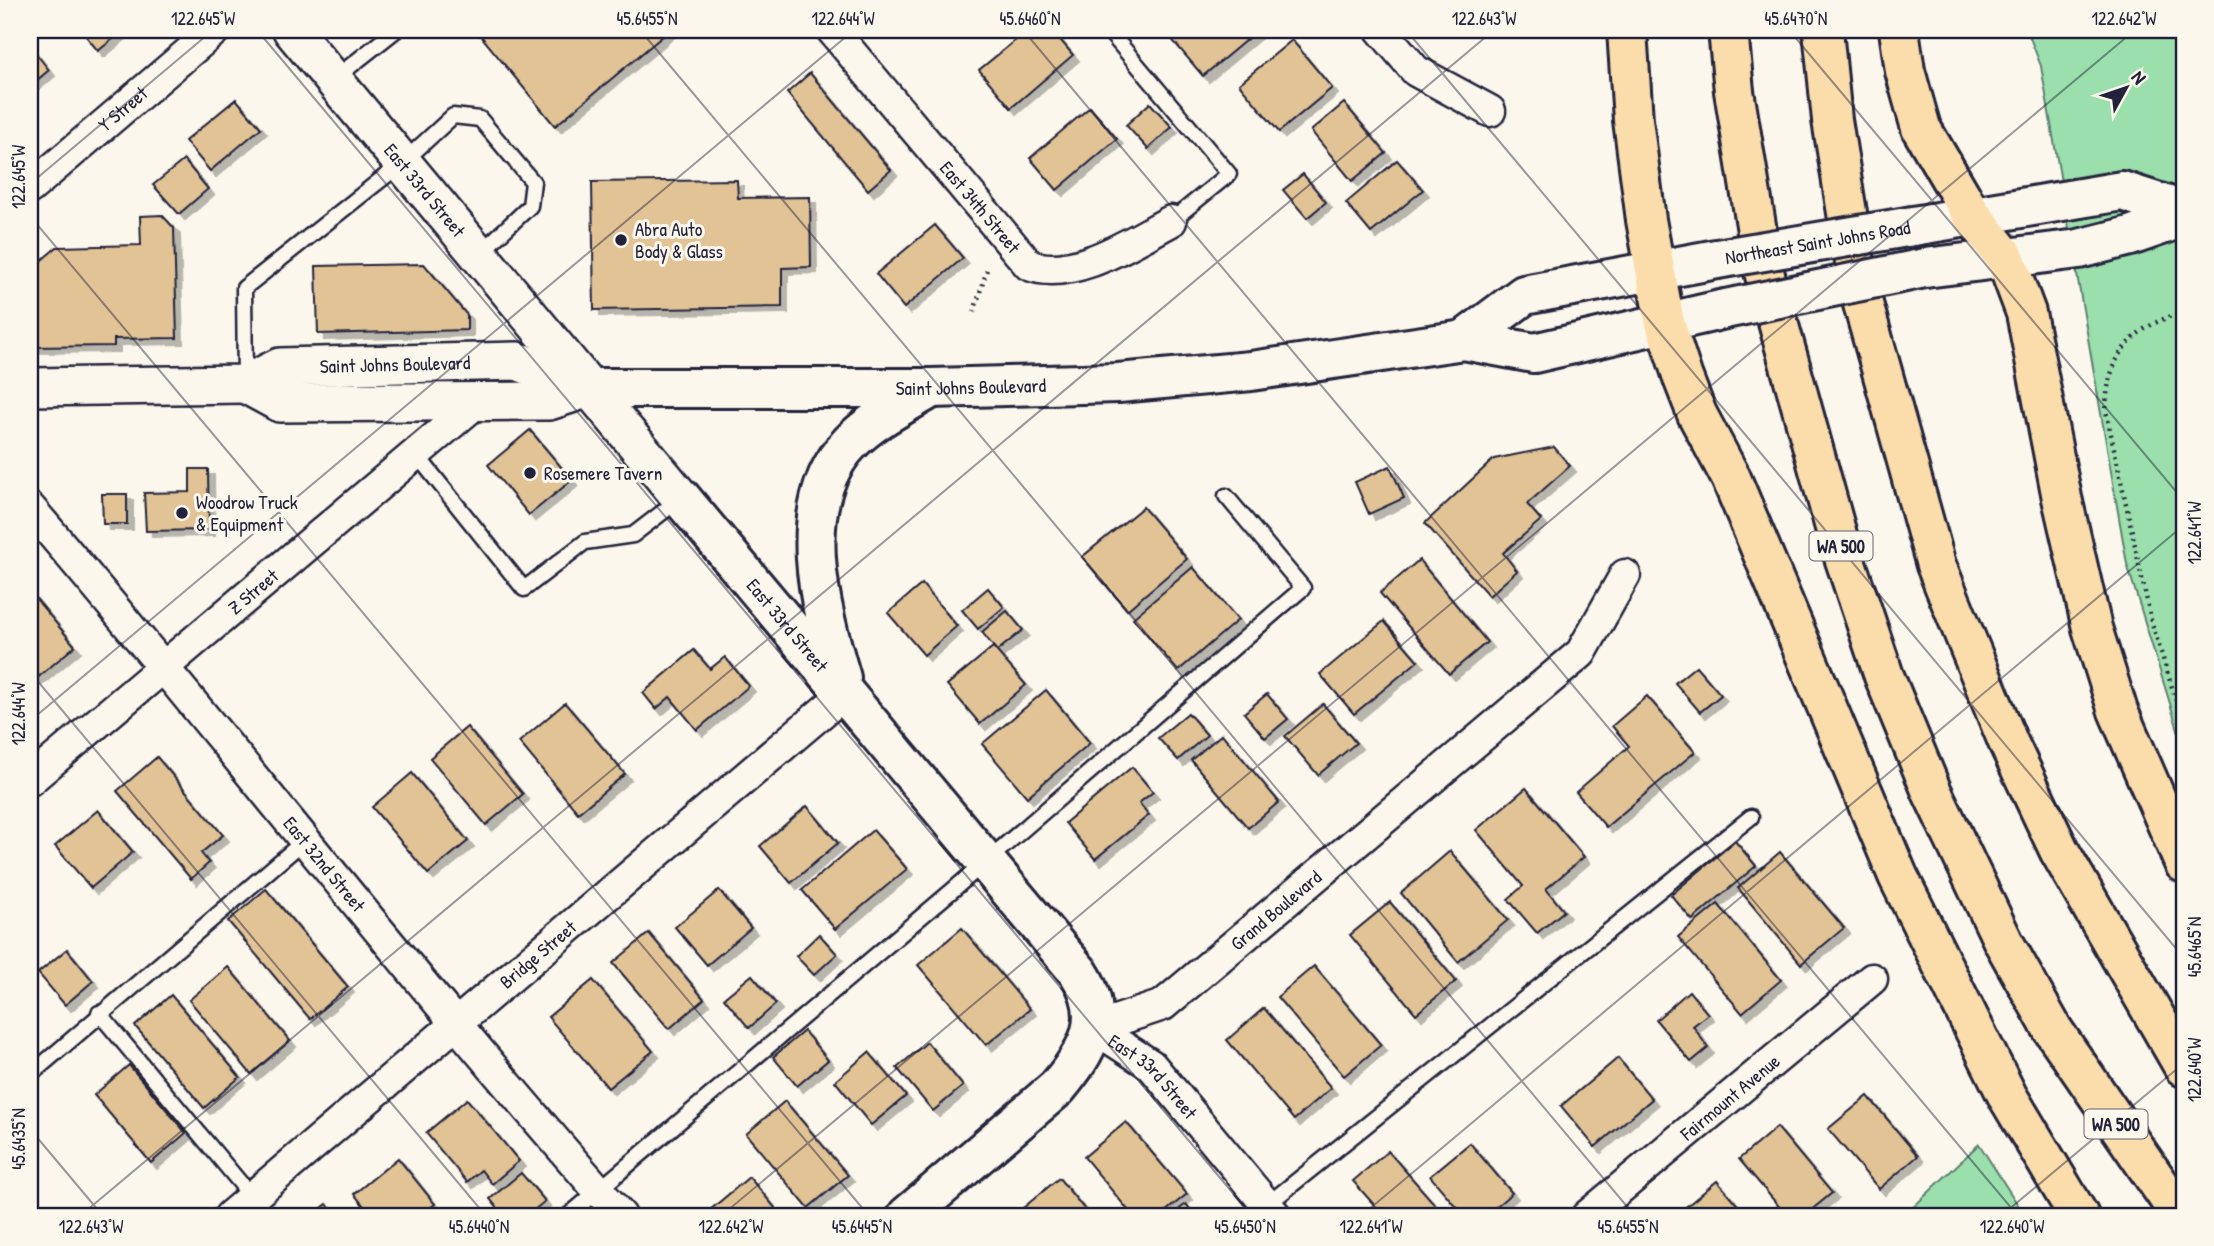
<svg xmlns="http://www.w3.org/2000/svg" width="2214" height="1246" font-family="'Patrick Hand',sans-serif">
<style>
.green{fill:#9bdfac;stroke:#5e8074;stroke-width:2}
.building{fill:#e1c395;stroke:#22223b;stroke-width:2;filter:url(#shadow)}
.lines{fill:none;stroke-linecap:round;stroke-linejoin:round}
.service-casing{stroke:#22223b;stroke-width:19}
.minor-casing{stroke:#22223b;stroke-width:35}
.tertiary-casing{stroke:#22223b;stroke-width:42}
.secondary-casing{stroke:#22223b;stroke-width:44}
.motorway-casing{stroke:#22223b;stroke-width:44}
.path{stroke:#22223b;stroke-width:4.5;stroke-dasharray:2 5;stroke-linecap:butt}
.service{stroke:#fbf7ec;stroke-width:14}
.minor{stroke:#fbf7ec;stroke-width:30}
.tertiary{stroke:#fbf7ec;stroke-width:37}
.secondary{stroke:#fbf7ec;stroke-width:38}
.motorway{stroke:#faddab;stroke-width:38}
.secondary-bridge-casing{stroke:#22223b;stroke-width:44;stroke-linecap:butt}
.motorway-bridge-casing{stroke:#22223b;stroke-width:44;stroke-linecap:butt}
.secondary-bridge{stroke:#fbf7ec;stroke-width:38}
.motorway-bridge{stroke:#faddab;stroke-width:38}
.ticks{fill:none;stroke:#22223b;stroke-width:2;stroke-opacity:0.45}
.poi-dot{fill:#22223b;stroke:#fbf7ec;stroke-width:2.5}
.labels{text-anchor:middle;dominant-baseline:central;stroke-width:6;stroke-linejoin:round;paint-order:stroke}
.shield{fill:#fbf7ec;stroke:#636270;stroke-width:2}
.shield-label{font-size:18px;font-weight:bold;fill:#22223b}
.street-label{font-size:19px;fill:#22223b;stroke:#fbf7ec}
.poi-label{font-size:19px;fill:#22223b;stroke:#fbf7ec;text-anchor:start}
.neatline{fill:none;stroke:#22223b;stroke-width:2.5}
.ticks-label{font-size:18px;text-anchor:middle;fill:#22223b}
</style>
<defs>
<filter id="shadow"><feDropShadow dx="6" dy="6" stdDeviation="0" flood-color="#0004"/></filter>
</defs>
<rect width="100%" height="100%" fill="#fbf7ec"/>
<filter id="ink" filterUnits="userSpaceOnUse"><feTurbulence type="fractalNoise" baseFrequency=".0143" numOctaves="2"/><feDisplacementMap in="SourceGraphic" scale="14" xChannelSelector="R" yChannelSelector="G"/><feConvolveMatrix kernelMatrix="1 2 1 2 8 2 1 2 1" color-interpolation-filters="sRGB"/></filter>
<g filter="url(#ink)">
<g class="green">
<path d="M2027,30h157v719l-57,-185 -86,-498z"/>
<path d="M1979,1144l46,72h-121z"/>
</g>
<g class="building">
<path d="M81,30h43l-26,21z"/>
<path d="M476,30h194l-115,96z"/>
<path d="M1028,30h24l21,25 -62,53 -32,-38z"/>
<path d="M1177,30h81l-55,46 -34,-40z"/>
<path d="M1292,40l40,48 -53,44 -40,-48z"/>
<path d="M30,46l19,24 -19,16z"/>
<path d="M810,73l81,97 -23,20 -81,-97z"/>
<path d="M236,99l25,29 -51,43 -25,-30z"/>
<path d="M1150,103l22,24 -24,22 -22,-24z"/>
<path d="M1344,103l42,50 -34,28 -41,-50z"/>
<path d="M1090,107l27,32 -60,51 -27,-32z"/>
<path d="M184,160l24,29 -29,25 -26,-29z"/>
<path d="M1397,160l26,30 -52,43 -25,-30z"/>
<path d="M1303,174l23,28 -19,16 -24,-28z"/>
<path d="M737,180l1,18 72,-1 1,70 -29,1v39l-188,3 -2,-128z"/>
<path d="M162,215l12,13 3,110 -63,1v7l-84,1v-77l27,-23 84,-2 -1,-29z"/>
<path d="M935,225l28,33 -59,50 -28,-34z"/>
<path d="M424,264l43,51v15l-149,4 -2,-68z"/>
<path d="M530,430l42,50 -43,35 -41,-50z"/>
<path d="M1554,447l16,19 -43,38 14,16 -38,33 14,18 -28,25 -64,-73 69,-64z"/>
<path d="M1390,466l14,32 -35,16 -14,-32z"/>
<path d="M190,469h18l1,61 -63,1 -2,-38 46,-1z"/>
<path d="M102,494h25v30h-24z"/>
<path d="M1143,507l44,52 -60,51 -45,-53z"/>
<path d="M1419,560l68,82 -38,32 -69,-81z"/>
<path d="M1193,567l45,53 -60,51 -45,-53z"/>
<path d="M922,584l35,42 -33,29 -36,-42z"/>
<path d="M988,588l16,19 -26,22 -16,-19z"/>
<path d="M32,594l43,52 -39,33 -6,-7z"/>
<path d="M1007,611l16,19 -26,21 -15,-19z"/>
<path d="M1384,621l34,40 -64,53 -34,-40z"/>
<path d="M993,647l33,38 -46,39 -33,-39z"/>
<path d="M694,650l16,19 15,-12 24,29 -52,44 -27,-33 -14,12 -13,-16z"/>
<path d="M1696,666l25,29 -21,17 -25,-29z"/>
<path d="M1046,690l44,53 -63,54 -45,-53z"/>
<path d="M1267,694l21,25 -23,19 -21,-25z"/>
<path d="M1647,696l48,56 -89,75 -30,-35 53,-46 -17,-20z"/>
<path d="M565,703l60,71 -47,39 -59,-71z"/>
<path d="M1323,704l33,39 -38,32 -33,-39z"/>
<path d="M1188,713l19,22 -29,25 -20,-22z"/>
<path d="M467,727l56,67 -37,31 -56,-67z"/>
<path d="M1222,734l57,68 -31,26 -57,-68z"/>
<path d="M157,757l66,78 -22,18 8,10 -18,16 -74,-88z"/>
<path d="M1132,767l21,25 -14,11 10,12 -54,44 -30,-36z"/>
<path d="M412,773l56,68 -40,33 -56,-67z"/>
<path d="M1526,788l58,69 -38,32 18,22 -27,22 -29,-34 15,-13 -47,-56z"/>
<path d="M807,806l31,37 -47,40 -31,-37z"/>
<path d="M98,810l35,42 -42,36 -36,-42z"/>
<path d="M873,830l34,39 -72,60 -33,-39z"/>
<path d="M1735,841l21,25 -64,54 -21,-25z"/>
<path d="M1450,851l58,69 -50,42 -57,-69z"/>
<path d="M1780,852l64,76 -43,36 -63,-76z"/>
<path d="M266,889l82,98 -38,32 -82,-98z"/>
<path d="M719,890l32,38 -44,37 -32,-38z"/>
<path d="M1390,902l66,79 -40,33 -66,-79z"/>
<path d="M1718,904l63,76 -39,33 -64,-76z"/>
<path d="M962,928l68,81 -44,36 -68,-80z"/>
<path d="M649,933l55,66 -35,30 -56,-66z"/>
<path d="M819,934l18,20 -23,21 -18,-19z"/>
<path d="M67,949l26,32 -28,24 -27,-32z"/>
<path d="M1314,966l67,79 -37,31 -67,-79z"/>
<path d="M228,967l62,74 -39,33 -62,-74z"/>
<path d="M752,975l24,29 -27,24 -25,-30z"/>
<path d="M593,980l60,71 -45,37 -60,-71z"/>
<path d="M1689,991l19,23 -15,12 15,22 -17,14 -35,-42z"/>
<path d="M171,995l69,82 -36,31 -69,-82z"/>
<path d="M1264,1008l67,80 -37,32 -67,-80z"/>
<path d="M804,1031l24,29 -31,26 -24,-29z"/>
<path d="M927,1042l36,44 -30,25 -36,-43z"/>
<path d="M869,1052l37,44 -35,29 -36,-44z"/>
<path d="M1618,1058l34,41 -57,48 -34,-41z"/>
<path d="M129,1065l57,68 -35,30 -57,-68z"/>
<path d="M1868,1096l50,60 -39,33 -51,-60z"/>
<path d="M467,1099l52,62 -27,23 -11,-14 -14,12 -41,-49z"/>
<path d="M785,1101l63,74 -40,33 -62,-74z"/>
<path d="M1126,1122l61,72 -27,22h-27l-49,-59z"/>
<path d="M1777,1127l55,66 -28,23h-17l-48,-57z"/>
<path d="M1470,1143l42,50 -27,23h-21l-34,-40z"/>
<path d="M1388,1151l57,65h-61l-31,-35z"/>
<path d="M398,1158l37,46 -15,12h-48l-18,-22z"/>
<path d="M521,1173l24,28 -18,15h-23l-14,-17z"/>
<path d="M749,1177l33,39h-69l-4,-5z"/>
<path d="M1059,1178l31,38h-70l-3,-3z"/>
<path d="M1717,1181l30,35h-72z"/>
<path d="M327,1204l9,12h-24z"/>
<path d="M1186,1204l10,12h-25z"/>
</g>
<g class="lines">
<g class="service-casing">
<g id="service">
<path d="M1108,30l121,144 -58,47"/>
<path d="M334,79l62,-49"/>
<path d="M245,383l-1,-95 158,-125 51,-47 27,3 53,63 -3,24 -52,49"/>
<path d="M416,454l108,135 61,-47 48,-7 48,-37"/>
<path d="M99,1013l153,184"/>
<path d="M30,1075l275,-235"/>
<path d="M568,1216l386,-327 349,-301 -77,-92"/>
<path d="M1253,1216l498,-399"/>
</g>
</g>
<g class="minor-casing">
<g id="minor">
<path id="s1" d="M832,30l197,235c44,17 104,-24 142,-44"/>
<path d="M1381,30l35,41 74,40"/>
<path id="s2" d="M30,188l185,-158"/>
<path id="s3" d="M30,508c200,234 387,478 591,708"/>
<path id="s4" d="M30,780l447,-378"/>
<path id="s5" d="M1094,1028l69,-23 418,-352 44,-78"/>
<path id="s6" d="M1094,1028l57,37 125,151"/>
<path id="s7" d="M230,1216l615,-523"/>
<path id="s8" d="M1587,1216l285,-237"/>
</g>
</g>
<g class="tertiary-casing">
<g id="tertiary">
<path id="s9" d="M292,30l389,468"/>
<path d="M245,384l35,19 269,-2 40,-13"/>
<path id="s10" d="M30,387l215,-3 35,-17 237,-6 71,27"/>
</g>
</g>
<g class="secondary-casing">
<g id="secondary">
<path d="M1913,226l209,-35 62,20"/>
<path d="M1925,268l154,-19 51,-13 54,-19"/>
<path d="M1464,340l60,-45 193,-36"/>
<path id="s11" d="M589,388h342l187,-5 133,-12 213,-31 70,13 191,-44"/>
<path id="s12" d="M681,498l398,475c29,45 9,78 -22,115l-150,128"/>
<path d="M841,678c-21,-70 -49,-175 9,-235 22,-23 53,-38 80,-54"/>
</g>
</g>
<g class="motorway-casing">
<g id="motorway">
<path d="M1627,30l6,90 13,100 19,103 18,55 14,36 34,64 167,398 110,221 71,119"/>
<path d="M1728,30l6,61 29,177 76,274 45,134 48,116 71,149 50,89"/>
<path d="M1823,30l9,90 28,173 76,272 72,177 51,108 125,217"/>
<path d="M1899,30l6,41 16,57 51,87 33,42 21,56 36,185 30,130 26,83 66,152"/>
</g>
</g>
<g class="path">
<path d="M974,312l14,-46"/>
<path d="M2184,312c-53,15 -77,43 -78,99l45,209 33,106"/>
</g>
<use href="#service" class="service"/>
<use href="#minor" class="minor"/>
<use href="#tertiary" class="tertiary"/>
<use href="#secondary" class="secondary"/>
<use href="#motorway" class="motorway"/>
<g class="secondary-bridge-casing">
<g id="secondary-bridge">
<path id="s13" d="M1717,259l196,-33"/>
<path d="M1725,309l200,-41"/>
</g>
</g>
<g class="motorway-bridge-casing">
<path id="motorway-bridge" d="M2053,1030l128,186"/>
</g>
<use href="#secondary-bridge" class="secondary-bridge"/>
<use href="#motorway-bridge" class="motorway-bridge"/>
</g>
</g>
<path class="ticks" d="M257,30l995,1186M640,30l995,1186M1023,30l995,1186M1406,30l778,928M1789,30l395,471M2172,30l12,15M30,184l183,-154M30,216l839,1000M30,672l456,544M30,721l824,-691M30,1129l73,87M80,1216l1414,-1186M721,1216l1414,-1186M1361,1216l823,-691M2001,1216l183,-153"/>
<g class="poi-dot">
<circle cx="621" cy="240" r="7"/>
<circle cx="530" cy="473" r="7"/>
<circle cx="182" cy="513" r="7"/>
</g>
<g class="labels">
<g class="shield">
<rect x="1809.5" y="531.5" width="63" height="29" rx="5"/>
<rect x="2084.5" y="1109.5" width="63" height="29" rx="5"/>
</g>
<g class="shield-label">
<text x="1841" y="546">WA 500</text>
<text x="2116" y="1124">WA 500</text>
</g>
<g class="street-label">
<text stroke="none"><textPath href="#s2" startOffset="122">Y Street</textPath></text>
<text stroke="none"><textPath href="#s9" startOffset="208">East 33rd Street</textPath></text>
<text stroke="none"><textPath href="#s1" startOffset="231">East 34th Street</textPath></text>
<text stroke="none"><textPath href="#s13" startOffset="102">Northeast Saint Johns Road</textPath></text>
<text stroke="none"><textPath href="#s10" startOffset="369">Saint Johns Boulevard</textPath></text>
<text stroke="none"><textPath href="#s11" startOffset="382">Saint Johns Boulevard</textPath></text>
<text stroke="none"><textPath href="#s4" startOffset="292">Z Street</textPath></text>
<text stroke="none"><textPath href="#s12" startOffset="166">East 33rd Street</textPath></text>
<text stroke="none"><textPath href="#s3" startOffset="462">East 32nd Street</textPath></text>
<text stroke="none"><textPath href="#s5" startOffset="220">Grand Boulevard</textPath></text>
<text stroke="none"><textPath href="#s7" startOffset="404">Bridge Street</textPath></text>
<text stroke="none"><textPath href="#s6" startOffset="77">East 33rd Street</textPath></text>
<text stroke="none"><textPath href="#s8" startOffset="186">Fairmount Avenue</textPath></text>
</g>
<g class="poi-label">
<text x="635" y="229">Abra Auto<tspan x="635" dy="22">Body &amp; Glass</tspan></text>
<text x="544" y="473">Rosemere Tavern</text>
<text x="196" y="502">Woodrow Truck<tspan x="196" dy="22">&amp; Equipment</tspan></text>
</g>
</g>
<rect width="2214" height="1246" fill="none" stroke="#fbf7ec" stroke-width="77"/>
<g transform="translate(2126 88) rotate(50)" stroke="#fbf7ec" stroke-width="5" paint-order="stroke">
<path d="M0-5L12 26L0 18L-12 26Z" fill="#22223b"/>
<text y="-10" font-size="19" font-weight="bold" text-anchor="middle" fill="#22223b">N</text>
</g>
<rect x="38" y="38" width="2138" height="1170" class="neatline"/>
<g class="ticks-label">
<text x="203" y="25">122.645°W</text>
<text x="647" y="25">45.6455°N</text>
<text x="843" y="25">122.644°W</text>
<text x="1030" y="25">45.6460°N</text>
<text x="1484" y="25">122.643°W</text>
<text x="1796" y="25">45.6470°N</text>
<text x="2124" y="25">122.642°W</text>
<text transform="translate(19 177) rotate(-90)" y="6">122.645°W</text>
<text transform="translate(2195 533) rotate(-90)" y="6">122.641°W</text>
<text transform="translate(19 714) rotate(-90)" y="6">122.644°W</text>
<text transform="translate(2195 947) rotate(-90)" y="6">45.6465°N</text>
<text transform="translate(2195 1070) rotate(-90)" y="6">122.640°W</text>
<text transform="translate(19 1139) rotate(-90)" y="6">45.6435°N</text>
<text x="91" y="1233">122.643°W</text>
<text x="479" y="1233">45.6440°N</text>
<text x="731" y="1233">122.642°W</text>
<text x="862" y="1233">45.6445°N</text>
<text x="1245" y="1233">45.6450°N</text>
<text x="1371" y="1233">122.641°W</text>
<text x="1628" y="1233">45.6455°N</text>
<text x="2012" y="1233">122.640°W</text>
</g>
</svg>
